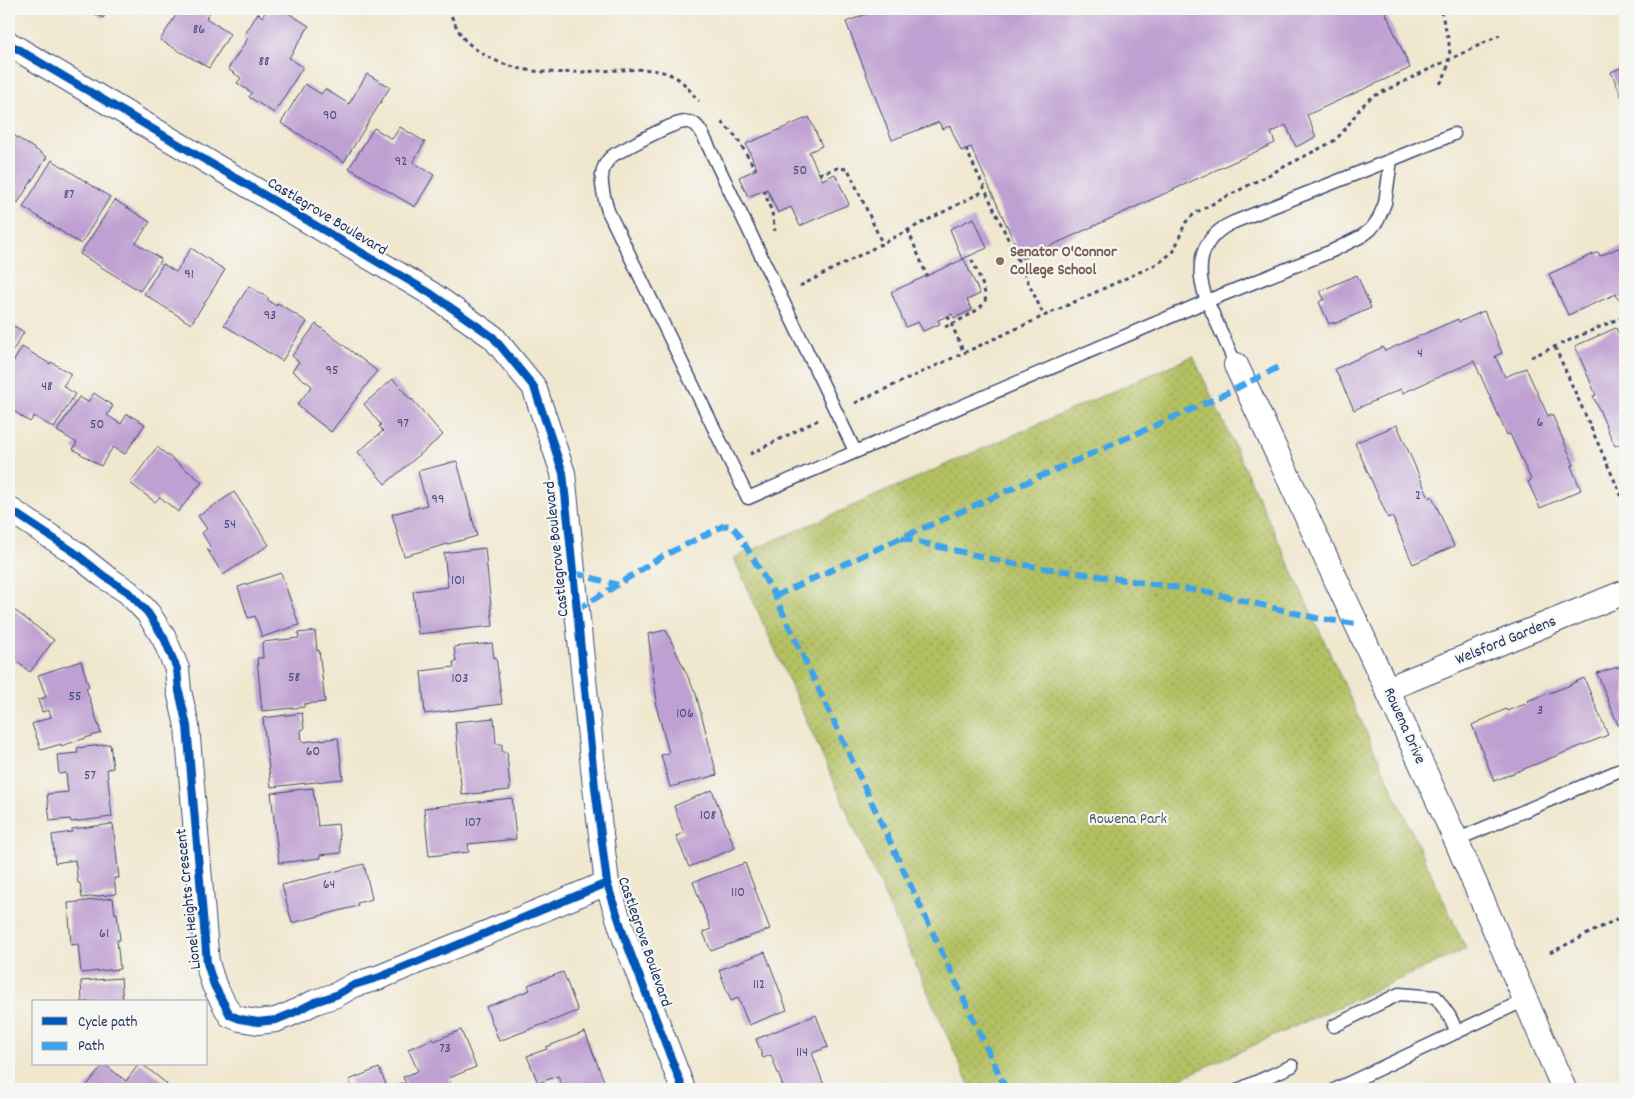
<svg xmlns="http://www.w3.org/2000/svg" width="1634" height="1098" font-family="Dekko,sans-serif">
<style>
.park{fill:url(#park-dots);stroke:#677860}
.building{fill:#bfa0d2}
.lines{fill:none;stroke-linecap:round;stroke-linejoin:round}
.lane-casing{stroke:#3b4b6f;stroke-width:15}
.street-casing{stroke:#3b4b6f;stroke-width:26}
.path{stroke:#3b4b6f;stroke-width:3;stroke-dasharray:4 4;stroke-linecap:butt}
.lane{stroke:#fff;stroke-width:12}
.street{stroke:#fff;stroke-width:24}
.quiet{stroke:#3da3ed;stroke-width:6;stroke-dasharray:12 6;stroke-linecap:butt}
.cycleway-casing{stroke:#f6f6f2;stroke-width:11}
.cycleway{stroke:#0057b8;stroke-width:8}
.education-dot{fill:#8d6e63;stroke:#f6f6f2;stroke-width:2}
.labels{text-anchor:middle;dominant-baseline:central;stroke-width:4.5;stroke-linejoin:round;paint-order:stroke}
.number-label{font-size:14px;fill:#444b7b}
.street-label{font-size:16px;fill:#1b2f5e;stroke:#f6f6f2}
.education-label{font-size:16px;font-weight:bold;fill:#785e54;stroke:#f6f6f2;text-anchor:start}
.park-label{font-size:16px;fill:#495a5f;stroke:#f6f6f2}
</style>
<defs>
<pattern id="park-dots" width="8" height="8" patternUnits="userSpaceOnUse" patternTransform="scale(1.25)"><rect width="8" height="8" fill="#b3c062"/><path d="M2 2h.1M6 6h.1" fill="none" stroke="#919c54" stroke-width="1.8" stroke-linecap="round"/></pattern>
</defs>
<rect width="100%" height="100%" fill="#f6f6f2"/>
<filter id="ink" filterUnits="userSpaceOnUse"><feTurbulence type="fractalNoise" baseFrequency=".02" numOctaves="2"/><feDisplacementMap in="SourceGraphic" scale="10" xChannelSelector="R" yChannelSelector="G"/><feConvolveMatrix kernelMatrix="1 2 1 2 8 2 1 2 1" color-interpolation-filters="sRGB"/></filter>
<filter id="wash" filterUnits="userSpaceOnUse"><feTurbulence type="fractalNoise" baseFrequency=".0096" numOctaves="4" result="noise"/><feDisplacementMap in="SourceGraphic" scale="20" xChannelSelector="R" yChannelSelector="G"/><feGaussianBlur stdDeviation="1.12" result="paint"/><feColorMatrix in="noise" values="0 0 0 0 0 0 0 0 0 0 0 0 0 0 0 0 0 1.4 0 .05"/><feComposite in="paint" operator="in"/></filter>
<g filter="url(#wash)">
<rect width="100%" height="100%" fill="#f0e7cf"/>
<path class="park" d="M1193,356l273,593 -309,140h-186l-237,-531z"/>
<g id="blocks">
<g class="building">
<path d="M87,9h22l-6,9z"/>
<path d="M180,9h24l6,3 -4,6 24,16 -21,34 -49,-28z"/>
<path d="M267,9h15l27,17 -20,32 14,9 -29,46 -25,-16 3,-4 -15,-10 4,-5 -13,-9 20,-31 -4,-2 14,-23 4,4z"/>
<path d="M879,9h505l26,59 -103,47 9,22 -20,10 -10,-22 -15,8 4,10 -253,116 -51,-112 -10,4 -11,-25 -8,3 -3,-7 -47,18 -46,-118z"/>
<path d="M1625,66v38l-14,-32z"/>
<path d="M367,74l23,13 -46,75 -63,-39 24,-39 16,10 4,-5 24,15z"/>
<path d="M809,117l13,29 -13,6 13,28 13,-6 14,30 -49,22 -9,-19 -13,6 -11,-24 -19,8 -9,-20 18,-8 -11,-25z"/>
<path d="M400,127l25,15 -12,20 21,13 -19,32 -66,-39 25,-40 18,11z"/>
<path d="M9,132l38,25 -30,47 -8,-6z"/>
<path d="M52,160l58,37 -29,47 -58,-37z"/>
<path d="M115,200l35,22 -14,21 25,16 -21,32 -60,-37z"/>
<path d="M974,218l13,30 -25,11 -12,-30z"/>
<path d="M1625,245v51l-7,3 -2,-5 -48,21 -19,-41 49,-22 2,4z"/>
<path d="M191,248l34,22 -34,54 -47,-30 19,-30 13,8z"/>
<path d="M964,259l16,35 -13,6 5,10 -18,8 -2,-4 -14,6 2,4 -17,7 -5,-9 -12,5 -15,-35z"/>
<path d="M1357,275l14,33 -37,16v-2l-5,2 -10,-22 5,-3 -4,-8z"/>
<path d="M249,286l19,12v2l8,6 2,-3 29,19 -25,39 -58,-36z"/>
<path d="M1484,311l18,42 -7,3 10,21 21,-9 22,48 4,-2 22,51 -3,1 10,24 -41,18 -12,-26 3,-2 -21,-46 -3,1 -33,-74 -71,32 -2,-4 -47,21 -19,-41 48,-22 2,4 73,-32 1,3z"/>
<path d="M9,323l15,9 -15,25z"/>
<path d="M316,324l61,47 -46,61 -34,-27 15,-19 -20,-15 7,-9 -7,-6z"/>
<path d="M1616,328l9,20v111l-6,-15 -4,2 -22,-50 3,-1 -21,-49z"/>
<path d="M22,347l28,17 1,-2 20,12 -8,12 12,8 -21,34 -20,-12 -4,6 -21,-14v-13l6,-11 -6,-5v-10z"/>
<path d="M393,379l18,21 1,-1 31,36 -58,49 -27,-32 25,-21 -4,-5 2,-1 -17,-21z"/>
<path d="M94,393l19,13 -6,9 14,9 6,-10 18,10 -20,30 -12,-7 -12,19 -28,-17 4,-6 -20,-12 22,-34 9,5z"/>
<path d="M1397,425l32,73 3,-2 22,50 -41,18 -21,-48 -4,2 -33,-75z"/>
<path d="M157,447l45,35 -24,30 -18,-15 -5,5 -25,-19z"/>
<path d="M457,461l20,75 -73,20 -12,-42 35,-9 -9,-34z"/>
<path d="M234,492l35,53 -46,30 -16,-26 3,-3 -8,-13 5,-4 -9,-13z"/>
<path d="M485,548l8,78 -75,8 -5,-43 35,-4 -4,-34z"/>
<path d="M281,573l18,52 -37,12 -7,-21 -7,2 -10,-31z"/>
<path d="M9,606l45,34 -24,32 -21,-16z"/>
<path d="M666,630l30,64 21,81 -47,12 -9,-32 8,-2 -14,-51h2l-9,-68z"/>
<path d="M315,631l2,20 2,-1 6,52 -21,2v3l-42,4 -5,-53h6l-1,-16 37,-4 -1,-5z"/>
<path d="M492,643l2,15 2,-1 6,47 -77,10 -4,-43 33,-4 -1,-5h3l-2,-15z"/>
<path d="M81,661l8,26 -3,1 15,45 -40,13v-2l-20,6 -9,-26 19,-7 -2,-7 -7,2 -4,-12 8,-3 -8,-22z"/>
<path d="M1625,665v63l-5,2 -23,-57z"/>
<path d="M1584,678l24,57 -114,46 -22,-56 34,-16 1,2 21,-8 -1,-2 44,-16v-1z"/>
<path d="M302,713l2,16 -3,1 1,12 36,-4 5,41 -72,8 -8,-69z"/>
<path d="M494,718l2,26h6v8h5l3,38 -48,5 -7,-73z"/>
<path d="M110,744l3,24 -6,1 5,48 -41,5 -1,-3 -20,2 -3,-27 21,-2 -2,-19 -7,1 -2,-19 21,-2 -1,-5z"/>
<path d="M313,788l5,38 20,-2 3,29 -21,2 1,3 -42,5 -8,-70z"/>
<path d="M712,790l23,58 -46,19 -13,-31 8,-3 -10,-27z"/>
<path d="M512,798l4,41 -48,5 1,8 -40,4 -5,-48z"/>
<path d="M113,824l6,54h-5l2,16 -34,4 -2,-15h-2l-3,-23 -20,3 -3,-28 20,-3v-3z"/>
<path d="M745,863l25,66 -59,22 -8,-19 8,-3 -18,-47z"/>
<path d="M364,864l8,35 -15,4 1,3 -66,17 -10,-38z"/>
<path d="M113,898l2,16 2,-1 3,27h-3l3,29 -39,4 -3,-29 -7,1 -3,-42z"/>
<path d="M765,952l22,58 -38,15 -11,-27 -7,3 -12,-31z"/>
<path d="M563,972l15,39 -79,30 -13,-34 44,-17 -2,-5z"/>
<path d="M121,978l2,24h-41l-1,-21z"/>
<path d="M816,1015l12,32 -16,6 13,35 -41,1 -13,-34 -8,3 -7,-19z"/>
<path d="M461,1030l15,37 -27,11 2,7 -10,4h-33l-5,-12 15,-6 -10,-22 25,-10 1,2z"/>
<path d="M585,1032l22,57h-44l-5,-13 -20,7 -11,-27 20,-7 -1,-2z"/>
<path d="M104,1064l22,17 13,-17h3l25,20 -5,5h-78z"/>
<path d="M379,1068l9,21 14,-6 3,6h-62l9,-3 -3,-6z"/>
</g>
</g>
</g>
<g filter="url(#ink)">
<use href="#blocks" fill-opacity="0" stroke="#3b4b6f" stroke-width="1"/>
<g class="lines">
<g class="lane-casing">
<g id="lane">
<path d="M1391,160l-157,62c-34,15 -40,45 -27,79l125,-50 30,-15 9,-7 7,-9 7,-17 6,-43 63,-26"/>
<path d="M855,451l-153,-318c-4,-6 -7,-11 -15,-11 -15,-1 -57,25 -72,32 -20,13 -13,37 -7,57l140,287 459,-197 29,64"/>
<path d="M1456,840l169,-72"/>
<path d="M1334,1026l65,-32 37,3 14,20 7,15"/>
<path d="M1240,1089l52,-23"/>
<path d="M1336,1089l189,-89"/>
</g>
</g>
<g class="street-casing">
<g id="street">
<path d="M9,44l421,249 63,44 41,50 29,86 32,314 12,96 18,56 58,150"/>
<path d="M1236,365l151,324 69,151 108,249"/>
<path d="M9,509l65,43 30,24 24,16 20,21 16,25 13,31 2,22 8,35 20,237 7,22 16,30 10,4 18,3 18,-2 17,-7 22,-11 21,-7 18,-10 26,-8 227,-94"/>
<path d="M1387,689l238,-97"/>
</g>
</g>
<g class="path">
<path d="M448,9c5,10 9,21 16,30 8,8 18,15 28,20 41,20 86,12 131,11 16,-1 37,-2 52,7 10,5 16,16 24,24"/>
<path d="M1440,84c17,-28 8,-46 0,-75"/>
<path d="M722,122l15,16 18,31"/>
<path d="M966,149l78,167"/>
<path d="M819,174l19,-6 10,1 34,74"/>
<path d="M764,190l8,23 3,18"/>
<path d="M908,230l19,46"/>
<path d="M800,286l184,-95"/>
<path d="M948,316l16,37"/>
<path d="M945,327c9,-4 36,-16 40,-26 3,-9 -11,-36 -15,-45"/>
<path d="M1555,347l70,157"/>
<path d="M1531,357l94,-41"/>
<path d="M855,403l304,-140 15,-12 11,-28 10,-10 137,-71c18,-13 24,-35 42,-46l126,-61"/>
<path d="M750,454l68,-34"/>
<path d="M1550,953l75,-38"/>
</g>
<use href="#lane" class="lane"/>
<use href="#street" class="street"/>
<g class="quiet">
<path d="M901,538l109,25 197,29 109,26 40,6"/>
<path d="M574,573l44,12"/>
<path d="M775,596l126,-58 316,-140 66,-33"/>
<path d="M577,610l86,-54 60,-30c8,-2 10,1 15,7l36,61 232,495"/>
</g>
<g class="cycleway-casing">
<g id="cycleway">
<path d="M9,44l421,249 63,44 41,50 29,86 32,314 12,96 18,56 58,150"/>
<path d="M9,509l65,43 30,24 24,16 20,21 16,25 13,31 2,22 8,35 20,237 7,22 16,30 10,4 18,3 18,-2 17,-7 22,-11 21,-7 18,-10 26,-8 227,-94"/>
</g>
</g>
<use href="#cycleway" class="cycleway"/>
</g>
</g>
<circle class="education-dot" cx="1000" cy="261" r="5"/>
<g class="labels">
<g class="number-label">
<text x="199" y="30">86</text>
<text x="264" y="62">88</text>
<text x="330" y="116">90</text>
<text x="401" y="162">92</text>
<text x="800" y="171">50</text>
<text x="69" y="195">87</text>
<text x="189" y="275">91</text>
<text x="270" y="316">93</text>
<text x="1420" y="354">4</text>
<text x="332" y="371">95</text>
<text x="47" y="387">48</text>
<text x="1540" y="423">6</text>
<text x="403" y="424">97</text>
<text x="97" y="425">50</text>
<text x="1418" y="496">2</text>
<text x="438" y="500">99</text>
<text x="230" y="525">54</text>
<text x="458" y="581">101</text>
<text x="294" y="678">58</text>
<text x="460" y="679">103</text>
<text x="75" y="697">55</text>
<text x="1540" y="711">3</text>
<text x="685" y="714">106</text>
<text x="313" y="752">60</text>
<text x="90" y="776">57</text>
<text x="708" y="816">108</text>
<text x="473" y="823">107</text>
<text x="329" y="885">64</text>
<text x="738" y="893">110</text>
<text x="104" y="934">61</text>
<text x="759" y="985">112</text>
<text x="445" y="1049">73</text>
<text x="802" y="1053">114</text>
</g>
<g class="street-label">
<text transform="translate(327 217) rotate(31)">Castlegrove Boulevard</text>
<text transform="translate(557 549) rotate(-96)">Castlegrove Boulevard</text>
<text transform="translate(1506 641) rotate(-22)">Welsford Gardens</text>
<text transform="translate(1404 726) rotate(66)">Rowena Drive</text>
<text transform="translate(189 899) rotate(-96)">Lionel Heights Crescent</text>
<text transform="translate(644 942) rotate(71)">Castlegrove Boulevard</text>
</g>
<g class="education-label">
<text x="1010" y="252">Senator O'Connor<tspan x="1010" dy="18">College School</tspan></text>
</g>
<g class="park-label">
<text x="1128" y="819">Rowena Park</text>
</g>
</g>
<rect width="1634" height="1098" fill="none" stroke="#f6f6f2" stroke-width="30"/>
<rect x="32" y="1000" width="175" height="65" fill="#f6f6f2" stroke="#9ea6b7"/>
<rect x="42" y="1017" width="25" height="8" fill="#0057b8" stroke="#9ea6b7"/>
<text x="78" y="1026" font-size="15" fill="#1b2f5e">Cycle path</text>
<rect x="42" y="1042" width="25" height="8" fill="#3da3ed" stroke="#9ea6b7"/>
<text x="78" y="1050" font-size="15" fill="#1b2f5e">Path</text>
</svg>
